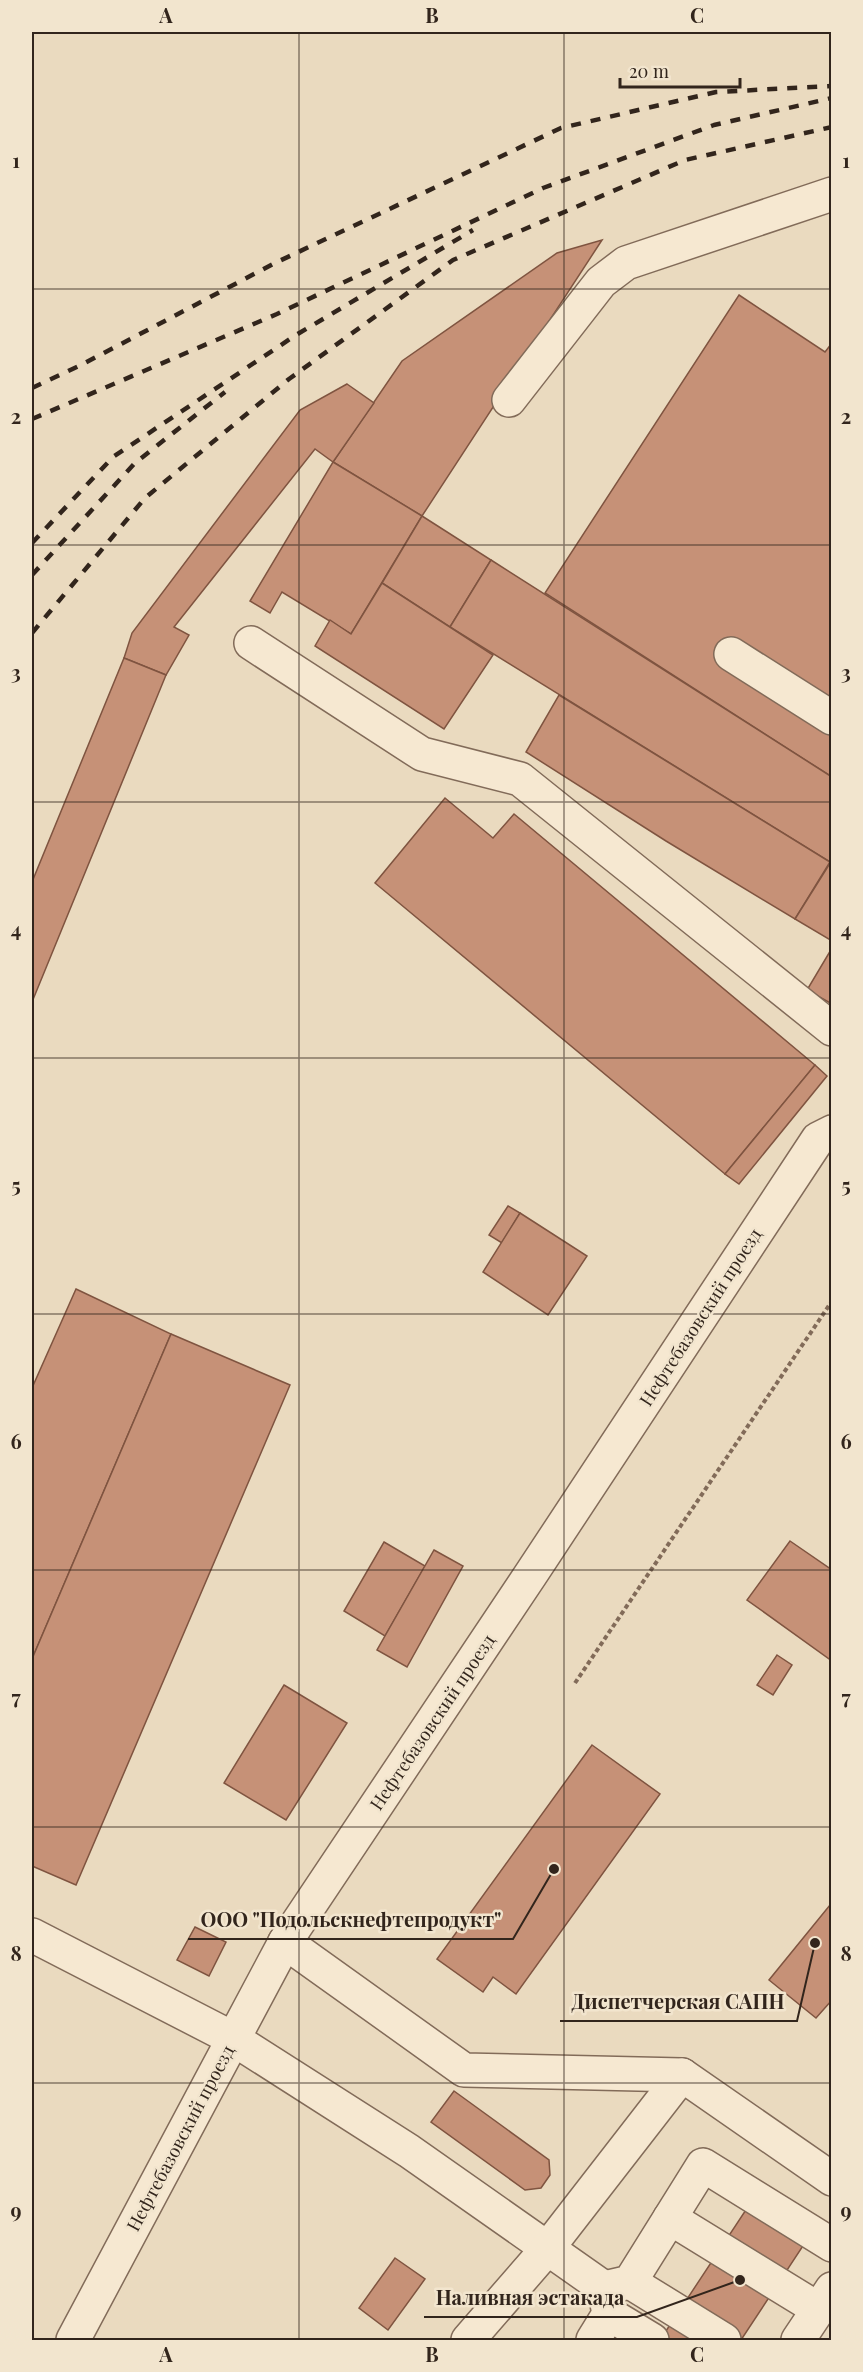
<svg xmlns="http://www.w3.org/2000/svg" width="863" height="2372" font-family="'Playfair Display',serif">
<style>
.building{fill:#c69177;stroke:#7f5440;stroke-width:1.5}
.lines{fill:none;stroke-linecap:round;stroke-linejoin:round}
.minor-casing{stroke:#826b59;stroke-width:36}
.path{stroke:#826b59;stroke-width:4;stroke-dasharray:4.5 3;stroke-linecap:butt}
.minor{stroke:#f6e8d1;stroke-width:33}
.rail{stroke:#32251c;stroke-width:4.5;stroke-dasharray:10 10;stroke-linecap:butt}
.grid{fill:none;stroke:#32251c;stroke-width:1.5;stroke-opacity:0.55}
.labels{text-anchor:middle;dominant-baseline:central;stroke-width:5;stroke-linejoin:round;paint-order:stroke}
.street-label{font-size:18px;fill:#32251c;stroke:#f2e5ce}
.leader{fill:none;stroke:#32251c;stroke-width:2}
.callout-dot{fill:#32251c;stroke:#f2e5ce;stroke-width:2}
.callout-label{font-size:20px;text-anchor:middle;font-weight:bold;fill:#32251c;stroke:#f2e5ce;stroke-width:5;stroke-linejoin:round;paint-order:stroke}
.neatline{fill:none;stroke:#32251c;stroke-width:2}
.grid-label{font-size:20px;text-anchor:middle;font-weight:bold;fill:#32251c}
</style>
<rect width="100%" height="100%" fill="#eadabf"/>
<g class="building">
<path d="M602,240l-180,276 -89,-54 69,-101 155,-108z"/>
<path d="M739,295l86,57 7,-9v434l-287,-184z"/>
<path d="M347,384l27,19 -41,59 -18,-13 -141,178 15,8 -23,40 -42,-17 8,-25 168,-223z"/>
<path d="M333,462l89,54 -71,118 -69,-42 -12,21 -20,-12z"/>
<path d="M422,516l69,44 -41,67 -68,-44z"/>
<path d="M491,560l341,217 -2,85 -380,-235z"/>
<path d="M382,583l111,72 -49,74 -129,-83 15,-26 21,14z"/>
<path d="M124,658l42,17 -134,327v-120z"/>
<path d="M559,695l271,167 -35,57 -129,-78 -140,-89z"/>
<path d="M445,798l48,40 21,-24 301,251 -90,109 -350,-291z"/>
<path d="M832,860v81l-37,-22z"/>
<path d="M832,948v56l-25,-14z"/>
<path d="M815,1065l12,11 -88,108 -14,-10z"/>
<path d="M508,1206l12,7 -18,30 -13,-8z"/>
<path d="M520,1213l67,43 -39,59 -65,-43z"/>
<path d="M76,1289l95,45 -139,325v-271z"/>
<path d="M171,1334l119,51 -214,500 -44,-19v-207z"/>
<path d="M790,1541l42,29v91l-85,-61z"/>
<path d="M384,1542l41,24 -40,70 -41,-25z"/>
<path d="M434,1550l29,16 -56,101 -30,-17z"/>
<path d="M777,1655l15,10 -19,30 -16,-10z"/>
<path d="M284,1685l63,38 -61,97 -62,-37z"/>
<path d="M592,1745l68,49 -144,200 -23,-17 -10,15 -46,-33z"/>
<path d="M830,1905l2,95 -16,18 -47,-38z"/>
<path d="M195,1927l31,15 -17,34 -32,-16z"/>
<path d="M454,2091l95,69 1,15 -9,13 -16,2 -94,-68z"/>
<path d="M763,2184l57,36 -79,120h-81z"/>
<path d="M395,2258l30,21 -37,51 -29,-22z"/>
</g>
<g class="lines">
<g class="minor-casing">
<g id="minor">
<path d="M509,400l92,-118 25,-19 206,-69"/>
<path d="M251,643l171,111 98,25 312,250"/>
<path d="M731,654l101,64"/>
<path d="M32,1935l200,103 177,113 195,137 5,26 -16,26"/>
<path d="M285,1942l179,128 218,5 150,104"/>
<path d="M670,2218l148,91"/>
<path d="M630,2282l94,58"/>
<path d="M604,2288l26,-6 73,-117 129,80"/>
<path d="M609,2314l43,26"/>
<path d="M73,2340l212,-398 246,-368 287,-435 14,-7"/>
<path d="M468,2340l79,-91 135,-174"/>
<path d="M798,2340l34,-51"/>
</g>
</g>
<path class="path" d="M575,1683l257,-382"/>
<use href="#minor" class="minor"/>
<g class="rail">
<path d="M32,388l49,-23 194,-102 286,-135 155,-36 116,-6"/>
<path d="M32,419l245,-105 266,-126 171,-63 118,-27"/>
<path d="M32,543l81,-86 183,-122 177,-105"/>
<path d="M32,575l103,-112 90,-71"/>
<path d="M32,633l113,-135 144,-119 164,-119 232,-100 147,-33"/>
</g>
</g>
<path class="grid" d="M299,32v2308M564,32v2308M32,289h800M32,545h800M32,802h800M32,1058h800M32,1314h800M32,1570h800M32,1827h800M32,2083h800"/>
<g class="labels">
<g class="street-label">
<text transform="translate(700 1317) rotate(-57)">Нефтебазовский проезд</text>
<text transform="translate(432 1722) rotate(-56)">Нефтебазовский проезд</text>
<text transform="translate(180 2138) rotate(-62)">Нефтебазовский проезд</text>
</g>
</g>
<path class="leader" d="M554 1869L513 1939H188M815 1943L797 2021H560M740 2280L637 2317H424"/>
<g class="callout-dot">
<circle cx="554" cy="1869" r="6"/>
<circle cx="815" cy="1943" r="6"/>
<circle cx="740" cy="2280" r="6"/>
</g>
<g class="callout-label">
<text x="351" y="1927">ООО "Подольскнефтепродукт"</text>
<text x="678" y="2009">Диспетчерская САПН</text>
<text x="530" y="2305">Наливная эстакада</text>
</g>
<rect width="863" height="2372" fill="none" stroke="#f2e5ce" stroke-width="66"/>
<path d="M620 78v9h120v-9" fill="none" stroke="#32251c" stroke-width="3"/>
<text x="629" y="78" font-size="18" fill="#32251c" stroke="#f2e5ce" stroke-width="4.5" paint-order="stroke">20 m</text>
<rect x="33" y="33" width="797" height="2306" class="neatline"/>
<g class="grid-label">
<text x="166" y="23">A</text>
<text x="432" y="23">B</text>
<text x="697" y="23">C</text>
<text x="16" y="168">1</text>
<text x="846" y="168">1</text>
<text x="16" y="424">2</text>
<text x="846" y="424">2</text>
<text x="16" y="680">3</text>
<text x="846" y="680">3</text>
<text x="16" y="937">4</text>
<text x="846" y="937">4</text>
<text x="16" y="1193">5</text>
<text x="846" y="1193">5</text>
<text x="16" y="1449">6</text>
<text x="846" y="1449">6</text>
<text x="16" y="1705">7</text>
<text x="846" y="1705">7</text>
<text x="16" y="1961">8</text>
<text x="846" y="1961">8</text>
<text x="16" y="2218">9</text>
<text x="846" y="2218">9</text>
<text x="166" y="2362">A</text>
<text x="432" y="2362">B</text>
<text x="697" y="2362">C</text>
</g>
</svg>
